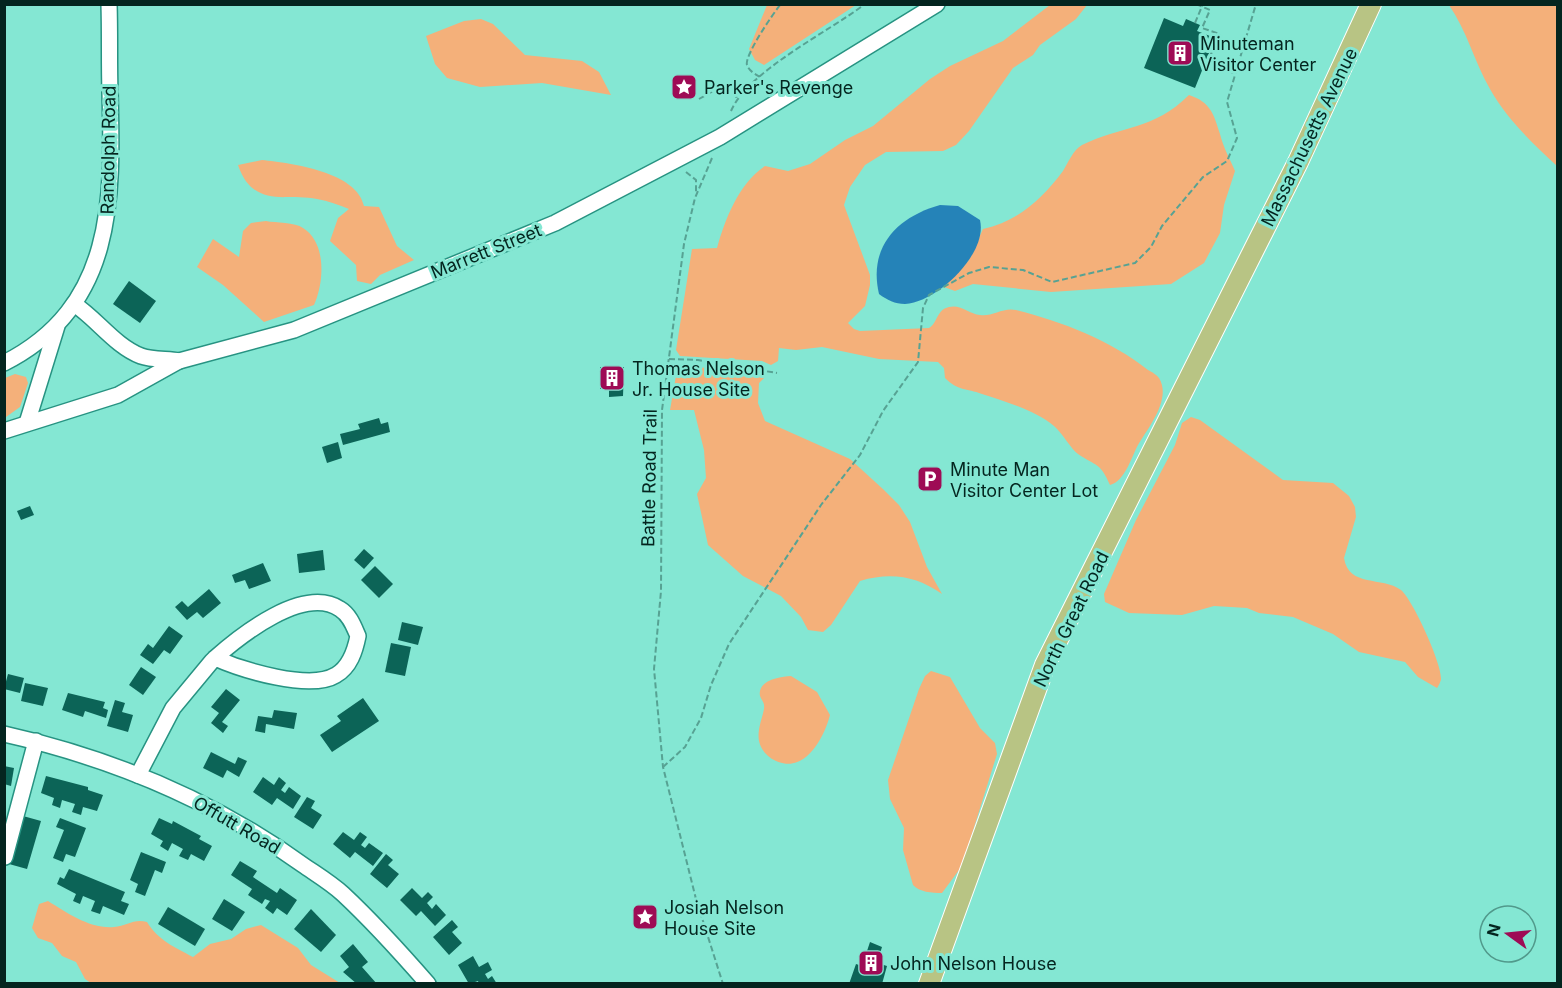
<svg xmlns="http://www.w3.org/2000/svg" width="1562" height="988" font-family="Inter,sans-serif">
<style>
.green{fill:#f4b07a}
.water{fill:#2583b8}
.building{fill:#0c6457}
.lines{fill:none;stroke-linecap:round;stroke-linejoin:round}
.minor-casing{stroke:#279382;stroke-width:18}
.major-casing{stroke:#fff;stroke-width:22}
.path{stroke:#57a293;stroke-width:2;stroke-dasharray:6 3;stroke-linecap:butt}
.minor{stroke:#fff;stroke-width:15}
.major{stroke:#b8c484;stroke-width:20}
.labels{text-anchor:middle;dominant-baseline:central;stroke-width:6;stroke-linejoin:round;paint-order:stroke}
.poi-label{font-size:18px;fill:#04251f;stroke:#84e7d3;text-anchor:start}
.street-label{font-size:18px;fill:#04251f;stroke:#84e7d3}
</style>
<rect width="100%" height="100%" fill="#84e7d3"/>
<g class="green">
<path d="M767,5v-1l89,1 -92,60 -9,-5 -6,-11z"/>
<path d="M1050,5h37l-11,14 -36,26 -7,10 -20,13 -44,63 -13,14 -13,6 -57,1 -21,13 -15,22 -6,18 26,70v10l-5,21 -17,17 6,6 6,2 69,-3c9,-5 7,-18 20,-21 12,-3 20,7 31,8 12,2 23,-8 36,-5 47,12 94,30 132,60 4,2 9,5 11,8 13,21 -11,50 -21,67 -7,13 -13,36 -28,40 -10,-23 -13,-18 -32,-31 -7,-5 -15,-20 -24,-28 -19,-16 -48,-24 -72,-32 -16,-6 -24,-3 -37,-16l-1,-10 -6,-6 -59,-3 -57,-12 -26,3 -17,-2 -1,13 -7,4 -9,-4 -82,-5 -4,-6 16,-101 25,-1c8,-29 22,-65 48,-82l23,5 22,-7 35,-24 28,-14 57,-47 20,-13 53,-25z"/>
<path d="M1449,5h108v161c-25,-23 -50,-47 -67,-77 -16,-28 -23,-58 -41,-84z"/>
<path d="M481,19l12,5 32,31 57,6 17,11 12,23 -69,-12 -62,4 -33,-9 -12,-14 -9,-28 38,-15z"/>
<path d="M1189,95c22,7 25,20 31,39 3,13 10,25 15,37l-11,34 -4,28 -16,30 -33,21 -120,8 -78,-8 -18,7 -11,-4 24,-26 15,-32c35,-8 58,-29 80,-58 5,-8 10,-21 19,-26 39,-19 72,-15 107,-50z"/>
<path d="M262,160c30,3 95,12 102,46l15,1 18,39 17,14 -34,15 -9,9 -14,-3 -1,-16 -26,-24 8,-23 11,-9c-10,-4 -21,-8 -32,-10 -31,-6 -64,10 -79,-34z"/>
<path d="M266,221c10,2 29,1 37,7 24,15 21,55 11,77l-50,17 -41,-37 -26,-18 16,-28 26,18 4,-26 8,-8z"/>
<path d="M688,367l52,2 25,8 -6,6 -1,20 7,18 85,38 34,31 15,15 11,17 17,45 15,27c-26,-18 -51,-22 -82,-13l-29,44 -8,7 -15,-2 -7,-13 -20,-21 -38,-20 -35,-31 -11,-51 9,-16 -2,-28 -10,-40h-24l7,-40z"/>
<path d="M15,374l11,3 2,6 -8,24 -14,10 -1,5v-44z"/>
<path d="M1191,417l9,3 83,60 50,3 16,13 6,11 1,10 -12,41c5,30 38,18 57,32 12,10 41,74 40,89 0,2 -3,8 -4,9l-19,-11 -13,-15 -46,-10 -26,-18 -40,-17 -34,-4 -12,-5 -33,-2 -32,9 -53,-2 -24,-11 -1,-8 32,-74 39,-75 7,-22z"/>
<path d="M931,671l19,6 30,51 15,15 2,11 -35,112 -20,27c-10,0 -23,-1 -29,-8l-10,-35 1,-22 -14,-29 -2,-19 31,-91 6,-13z"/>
<path d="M791,676l26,16 13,23c-6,23 -25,59 -54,46 -9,-4 -15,-11 -17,-20 -2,-11 3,-22 5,-32 1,-6 -2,-8 -4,-13 -3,-16 20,-19 31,-20z"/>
<path d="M48,901c19,12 42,28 66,26 13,-1 20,-9 33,-5 11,18 27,25 46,35l17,-13 21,-5 15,-10 15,-4 37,23 13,17 29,18h-249l-6,-4 -9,-17 -14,-6 -10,-13 -14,-5 -6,-10 7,-24z"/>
</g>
<path class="water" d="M940,205l18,1 22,14c8,33 -42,82 -75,84 -10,0 -18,-4 -26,-10 -11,-47 18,-77 61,-89z"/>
<g class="building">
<path d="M1164,18l19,8 3,-7 14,6 -3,6 18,7 -20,50 -51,-20z"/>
<path d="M129,281l27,20 -16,22 -27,-19z"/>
<path d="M600,367h24l-1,29 -14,1v-8h-9z"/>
<path d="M379,418l2,6 7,-2 2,10 -47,13 -3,-11 20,-5 -2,-5z"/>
<path d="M338,442l4,16 -15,5 -5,-16z"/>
<path d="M30,506l4,9 -13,5 -4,-9z"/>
<path d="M364,549l10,9 -10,11 -10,-9z"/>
<path d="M323,550l2,20 -26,3 -2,-19z"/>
<path d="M263,563l8,18 -22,8 -4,-9 -10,3 -3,-8z"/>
<path d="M375,566l18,18 -14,14 -18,-18z"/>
<path d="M209,589l12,14 -18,15 -6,-6 -10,8 -12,-13 7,-6 6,6z"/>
<path d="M402,622l21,5 -5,18 -20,-5z"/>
<path d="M169,626l14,10 -13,18 -6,-4 -11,14 -13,-9 8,-11 5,4z"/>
<path d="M391,643l20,4 -6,29 -20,-4z"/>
<path d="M141,667l15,10 -13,18 -14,-10z"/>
<path d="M8,674l16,4 -4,15 -16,-4z"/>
<path d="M25,683l23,5 -5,18 -22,-5z"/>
<path d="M226,689l14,11 -18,22 6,4 -5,7 -12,-10 8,-10 -8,-6z"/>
<path d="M68,693l37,9 -2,6 5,2 -2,8 -21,-7 -2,6 -21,-7z"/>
<path d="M363,698l16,23 -47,31 -12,-17 21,-14 -4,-5z"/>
<path d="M115,700l10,3 -3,9 11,3 -5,17 -21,-6z"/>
<path d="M274,710l23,3 -3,16 -28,-5 -1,9 -10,-2 3,-15 14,2z"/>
<path d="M211,752l24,12 3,-7 9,4 -8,16 -12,-7 -4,8 -20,-10z"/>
<path d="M4,766l10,2 -3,18 -7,-2z"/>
<path d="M46,776l42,11v3l15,5 -6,16 -14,-4 -2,8 -9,-3 3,-8 -13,-4 -2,8 -8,-3 2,-7 -13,-5z"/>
<path d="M263,777l11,8 5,-8 7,6 -5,7 4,3 4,-6 12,9 -8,13 -16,-11 -5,7 -19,-13z"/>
<path d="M307,797l8,4 -4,7 11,7 -9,14 -19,-12z"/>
<path d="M23,816l18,5 -14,48 -18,-5z"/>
<path d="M60,818l26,10 -11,29 -9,-3 -3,8 -10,-4 11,-28 -8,-3z"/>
<path d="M159,818l13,6 1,-3 28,15 -2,3 13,7 -8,15 -13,-7 -3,6 -9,-4 4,-7 -11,-6 -4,8 -8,-5 3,-5 -12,-7z"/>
<path d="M343,832l11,8 6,-8 7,5 -6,8 4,3 4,-5 14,10 -10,13 -18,-14 -5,6 -17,-14z"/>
<path d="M141,852l25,10 -4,11 -7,-3 -10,26 -10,-4 3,-8 -8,-4z"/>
<path d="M386,854l7,6 -5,5 11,9 -12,14 -17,-14z"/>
<path d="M240,861l17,10 -4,6 24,16 3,-5 17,12 -10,15 -10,-7 -4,6 -8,-6 5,-7 -5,-2 -3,5 -14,-9 4,-6 -21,-14z"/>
<path d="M69,869l56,23 -4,9 8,3 -5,11 -21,-9 -3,8 -9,-3 4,-10 -12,-5 -3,8 -7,-3 3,-7 -19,-10 3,-7 4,2z"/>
<path d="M412,888l10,10 6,-6 5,5 -6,6 5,6 4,-5 10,11 -11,11 -14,-15 -5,5 -16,-16z"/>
<path d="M224,899l21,13 -13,19 -20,-12z"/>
<path d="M168,907l37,22 -10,17 -37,-22z"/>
<path d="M311,909l25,26 -15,17 -27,-23z"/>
<path d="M452,920l6,7 -6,5 10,11 -13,12 -16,-18z"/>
<path d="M870,942l12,5 -5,16 10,3 -5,18h-33l7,-20 6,2z"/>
<path d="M353,944l15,18 -6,5 15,17h-20l-14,-12 6,-5 -9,-11z"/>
<path d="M473,956l6,11 9,-5 4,8 -7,4 3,5 4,-3 5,8h-18l-1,-3 -9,3 -11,-19z"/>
</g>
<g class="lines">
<g class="minor-casing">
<g id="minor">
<path d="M74,304c23,15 41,42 67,52 11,4 27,3 38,5"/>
<path d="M4,363c111,-56 109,-163 106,-271 -1,-29 0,-58 -1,-88"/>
<path d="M27,423l30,-97"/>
<path d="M4,431l114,-36 61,-34 115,-31 261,-107 165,-86 217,-133"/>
<path d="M4,734c107,24 210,67 299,131 13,9 28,18 40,29 30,28 58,59 85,90"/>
<path d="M138,775l35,-67 39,-47 3,-3c26,-23 89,-73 125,-49 10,6 14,18 18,27 -3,15 -8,31 -22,39 -26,16 -94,-5 -121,-17"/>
<path d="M5,857l31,-116"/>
</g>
</g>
<g class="major-casing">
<path id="major" d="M929,984l116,-319 253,-503 73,-158"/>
</g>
<g class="path">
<path d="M1196,4l14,6 -8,18 18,6 -13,29 29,11"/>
<path d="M1195,23l8,-19"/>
<path d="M760,77c-5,-3 -11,-6 -13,-12 -3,-9 27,-53 34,-61"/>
<path d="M699,99l28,-16 7,5 3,12"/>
<path d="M731,111c17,-40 99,-80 134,-107"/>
<path d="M712,158l-17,40 -11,46 -22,166 -1,181 -7,78 9,98 33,132 27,85"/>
<path d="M686,172l10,8v12"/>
<path d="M669,359l29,1 79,13"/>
<path d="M663,767l22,-20 16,-29 10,-33 18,-41 92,-139 39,-50 23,-44 35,-49 5,-54 6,-13 40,-22 20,-6 34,3 29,12 83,-19 16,-16 11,-21 41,-49 24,-16 10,-23 -10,-36 29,-98"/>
</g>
<use href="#minor" class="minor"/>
<use href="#major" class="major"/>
</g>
<defs>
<g id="building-square" transform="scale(1.35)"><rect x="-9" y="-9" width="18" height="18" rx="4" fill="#9e0b55" stroke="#84e7d3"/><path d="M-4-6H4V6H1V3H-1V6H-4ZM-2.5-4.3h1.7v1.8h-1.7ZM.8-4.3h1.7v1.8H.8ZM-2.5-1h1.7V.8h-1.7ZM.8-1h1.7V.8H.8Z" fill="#fff"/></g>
<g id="sight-square" transform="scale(1.35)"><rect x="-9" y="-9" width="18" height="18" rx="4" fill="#9e0b55" stroke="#84e7d3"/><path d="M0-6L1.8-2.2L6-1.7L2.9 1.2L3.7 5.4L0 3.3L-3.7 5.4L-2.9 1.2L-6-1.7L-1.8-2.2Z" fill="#fff"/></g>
<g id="parking-square" transform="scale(1.35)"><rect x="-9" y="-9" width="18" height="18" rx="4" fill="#9e0b55" stroke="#84e7d3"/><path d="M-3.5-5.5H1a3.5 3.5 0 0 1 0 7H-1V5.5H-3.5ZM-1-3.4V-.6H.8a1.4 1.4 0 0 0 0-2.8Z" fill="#fff"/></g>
</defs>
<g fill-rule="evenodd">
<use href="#building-square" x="1180" y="53"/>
<use href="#sight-square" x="684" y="87"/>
<use href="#building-square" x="612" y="378"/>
<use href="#parking-square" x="930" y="479"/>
<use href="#sight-square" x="645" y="917"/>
<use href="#building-square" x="871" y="963"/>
</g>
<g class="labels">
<g class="poi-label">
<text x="1200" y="43">Minuteman<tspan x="1200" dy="21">Visitor Center</tspan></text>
<text x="704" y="87">Parker's Revenge</text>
<text x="632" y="368">Thomas Nelson<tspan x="632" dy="21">Jr. House Site</tspan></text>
<text x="950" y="469">Minute Man<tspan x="950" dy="21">Visitor Center Lot</tspan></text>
<text x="664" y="907">Josiah Nelson<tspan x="664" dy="21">House Site</tspan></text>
<text x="890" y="963">John Nelson House</text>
</g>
<g class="street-label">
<text transform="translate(1309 137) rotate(-64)">Massachusetts Avenue</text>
<text transform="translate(108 150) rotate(-89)">Randolph Road</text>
<text transform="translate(486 251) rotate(-22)">Marrett Street</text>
<text transform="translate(649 478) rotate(-89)">Battle Road Trail</text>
<text transform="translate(1071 619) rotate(-64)">North Great Road</text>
<text transform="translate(237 825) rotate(30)">Offutt Road</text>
</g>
</g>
<rect width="1562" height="988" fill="none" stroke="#04251f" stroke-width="12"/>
<g transform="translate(1508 934) rotate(285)"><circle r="28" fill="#84e7d3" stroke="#51998b" stroke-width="1.5"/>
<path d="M0-4.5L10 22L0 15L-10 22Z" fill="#9e0b55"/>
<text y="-9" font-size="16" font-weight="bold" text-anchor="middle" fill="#04251f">N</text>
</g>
</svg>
